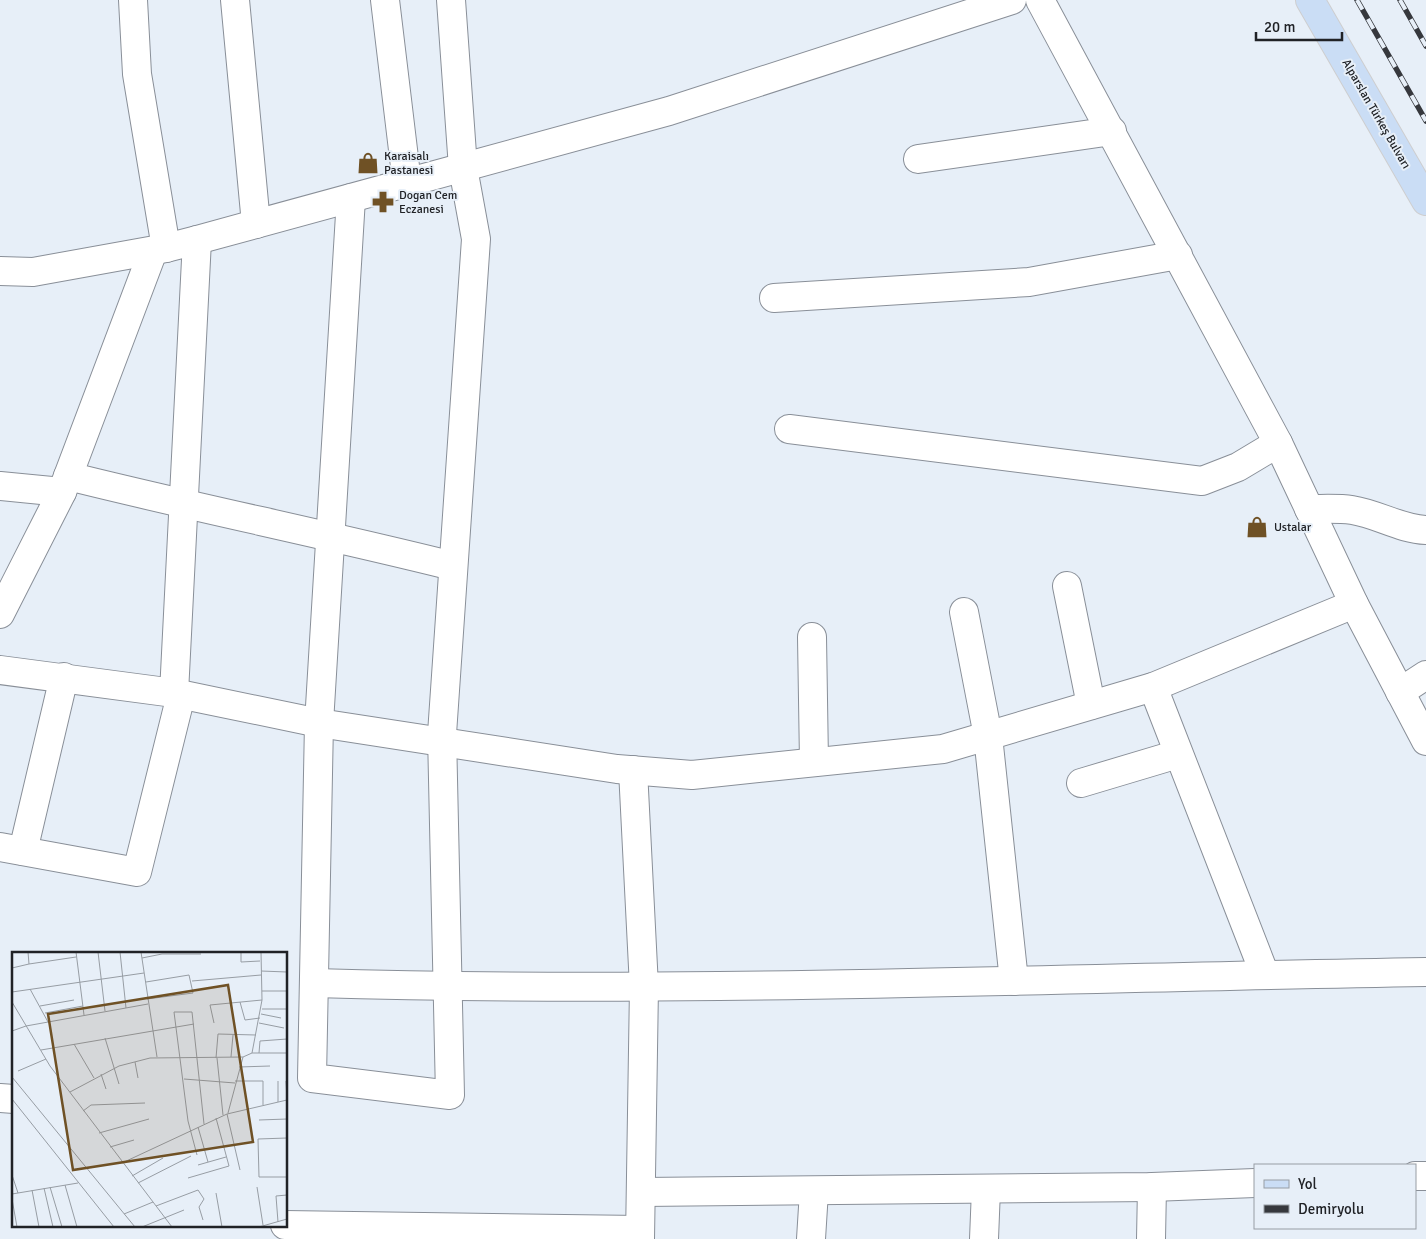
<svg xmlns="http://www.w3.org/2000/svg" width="1426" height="1239" font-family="Signika,sans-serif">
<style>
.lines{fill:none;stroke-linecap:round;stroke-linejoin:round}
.minor-casing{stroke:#898f98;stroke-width:30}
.major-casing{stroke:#cececf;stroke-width:30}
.minor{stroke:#fff;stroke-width:28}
.major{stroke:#caddf5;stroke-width:28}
.rail-casing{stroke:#36383d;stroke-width:5.5}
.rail{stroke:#e7eff8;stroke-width:4;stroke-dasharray:11;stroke-linecap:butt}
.labels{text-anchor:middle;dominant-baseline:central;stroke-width:4;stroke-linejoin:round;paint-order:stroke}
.street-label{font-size:12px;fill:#202226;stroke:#e7eff8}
.poi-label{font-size:12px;fill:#202226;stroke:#e7eff8;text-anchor:start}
.inset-road{fill:none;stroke:#979da4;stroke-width:1}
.view{fill:#6f5125;fill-opacity:0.15;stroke:#6f5125;stroke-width:2.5}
.inset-edge{fill:none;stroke:#202226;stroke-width:2.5}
</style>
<rect width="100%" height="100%" fill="#e7eff8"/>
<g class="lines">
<g class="minor-casing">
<g id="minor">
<path d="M133,0l4,74 29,174"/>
<path d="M235,0l21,224"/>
<path d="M385,0l22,183"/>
<path d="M1040,0l238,443 76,161 72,137"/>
<path d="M918,159l194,-28"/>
<path d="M351,198l-32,525 -7,355 138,17 -8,-361 34,-495 -13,-71 -12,-168"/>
<path d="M0,271l33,1 133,-24 31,-8 472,-129 343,-111"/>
<path d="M774,298l255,-16 149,-27"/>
<path d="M789,429l413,52 36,-14 40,-24"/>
<path d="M68,476c128,32 257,58 385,90"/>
<path d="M0,486l62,6"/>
<path d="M1309,509c14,0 29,-1 43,1 26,4 48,19 74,20"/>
<path d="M1067,586l24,119"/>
<path d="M964,612l24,124 26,245"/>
<path d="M0,614l62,-122 91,-241"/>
<path d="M812,637l2,125"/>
<path d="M0,670l174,23 145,30 298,46 75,6 251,-26 210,-62 201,-83"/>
<path d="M1153,687l112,288"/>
<path d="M1400,692l26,-17"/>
<path d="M174,693l23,-453"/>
<path d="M633,770l11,217 -4,252"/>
<path d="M1081,783l97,-29"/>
<path d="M0,847l137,25 44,-177"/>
<path d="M23,851l41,-174"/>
<path d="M314,983c370,11 741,-5 1112,-11"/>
<path d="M0,1098l14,1"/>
<path d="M1415,1176h11"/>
<path d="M642,1192l510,-5 103,-4"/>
<path d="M285,1225l355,5"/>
<path d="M811,1239l3,-48"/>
<path d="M984,1239l2,-50"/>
<path d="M1151,1239l1,-52"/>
</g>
</g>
<g class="major-casing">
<path id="major" d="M1310,0l116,201"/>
</g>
<use href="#minor" class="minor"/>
<use href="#major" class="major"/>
<g class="rail-casing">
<g id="rail">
<path d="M1357,0l69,121"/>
<path d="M1400,0l26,46"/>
</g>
</g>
<use href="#rail" class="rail"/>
</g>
<defs>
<g id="shop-bare" transform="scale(1.725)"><path d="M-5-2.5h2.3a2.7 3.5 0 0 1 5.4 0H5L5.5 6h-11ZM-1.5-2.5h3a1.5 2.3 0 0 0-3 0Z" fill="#6f5125" stroke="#e7eff8" stroke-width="2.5" paint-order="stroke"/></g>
<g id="pharmacy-bare" transform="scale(1.725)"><path d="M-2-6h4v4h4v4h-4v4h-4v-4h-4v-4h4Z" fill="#6f5125" stroke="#e7eff8" stroke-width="2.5" paint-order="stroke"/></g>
</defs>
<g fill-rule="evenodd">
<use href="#shop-bare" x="368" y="163"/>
<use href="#pharmacy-bare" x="383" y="202"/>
<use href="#shop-bare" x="1257" y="527"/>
</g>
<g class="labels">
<g class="street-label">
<text transform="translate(1376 114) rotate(60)">Alparslan Türkeş Bulvarı</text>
</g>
<g class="poi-label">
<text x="384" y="156">Karaisalı<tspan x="384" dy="14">Pastanesi</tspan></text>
<text x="399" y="195">Dogan Cem<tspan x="399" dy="14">Eczanesi</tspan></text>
<text x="1274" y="527">Ustalar</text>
</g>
</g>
<g transform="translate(12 952)">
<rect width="275" height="275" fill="#e7eff8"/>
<path class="inset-road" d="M64,0l8,63M86,0l7,59M108,0l6,56M129,0l16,105M229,0v10l19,-1M130,6l20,-4h39M17,12l47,-7M0,16l17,-4 -1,-12M249,19l26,1M180,29l69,-6M134,30l43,-7 4,18 -46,6M18,37l18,33M250,39h25M0,40l132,-19M0,50l38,64 122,161M228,50l5,18 15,-2M28,54l34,-6M250,57h25M33,61l38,-7M249,62l20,4M202,71l-4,-18 52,-5M247,71l25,5M0,79l14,-5 122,-22M93,86l14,46M62,92l20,34M29,98l153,-26M240,101l10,-53 -1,-48M247,101l1,-12 27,-2M219,105l2,-22M204,106l2,-24 38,1M205,106l6,57M123,110l3,16M227,115l31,-1M6,119l28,-12M89,122l5,15M0,125l123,150M172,127l51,4M223,129h28v24M274,129l1,19M58,140l49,-26 31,-8 93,-1M0,147l102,128M266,150v-21M71,159l8,-6 54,-2M216,161l15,-56 9,-4h35M215,162l13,56M247,168l28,-1M186,175l10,35M87,181l50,-14M275,186l-29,1 1,38h28M98,195l24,-7M185,203l-9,-34 -14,-109h18l12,112M110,211l105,-49 60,-14M186,213l28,-8M0,223l6,18M120,224l31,-18M176,226l41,-12 -13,-48M126,231l53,-27M53,233l12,42M38,235l12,40M245,235l6,38M32,236l9,39M20,238l7,37M204,241l6,34M0,242l66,-11M0,247l5,28M144,254l42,-16 6,9 -5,8 4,13M112,262l29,-12M266,270l-2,-26 11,-1M130,275l42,-17M247,275l28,-8"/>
<path class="view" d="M216,33l25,157 -180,28 -25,-156z"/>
<rect width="275" height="275" class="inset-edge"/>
</g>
<rect x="1254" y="1164" width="162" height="65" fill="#e7eff8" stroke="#979da4"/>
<rect x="1264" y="1180" width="25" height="8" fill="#caddf5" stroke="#979da4"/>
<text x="1298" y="1189" font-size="15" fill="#202226">Yol</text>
<rect x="1264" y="1205" width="25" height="8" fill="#36383d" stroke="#979da4"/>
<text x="1298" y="1214" font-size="15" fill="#202226">Demiryolu</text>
<path d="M1256 32v8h86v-8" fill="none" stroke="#202226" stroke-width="2.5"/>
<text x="1264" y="32" font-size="15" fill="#202226" stroke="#e7eff8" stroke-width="4" paint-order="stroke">20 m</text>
</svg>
